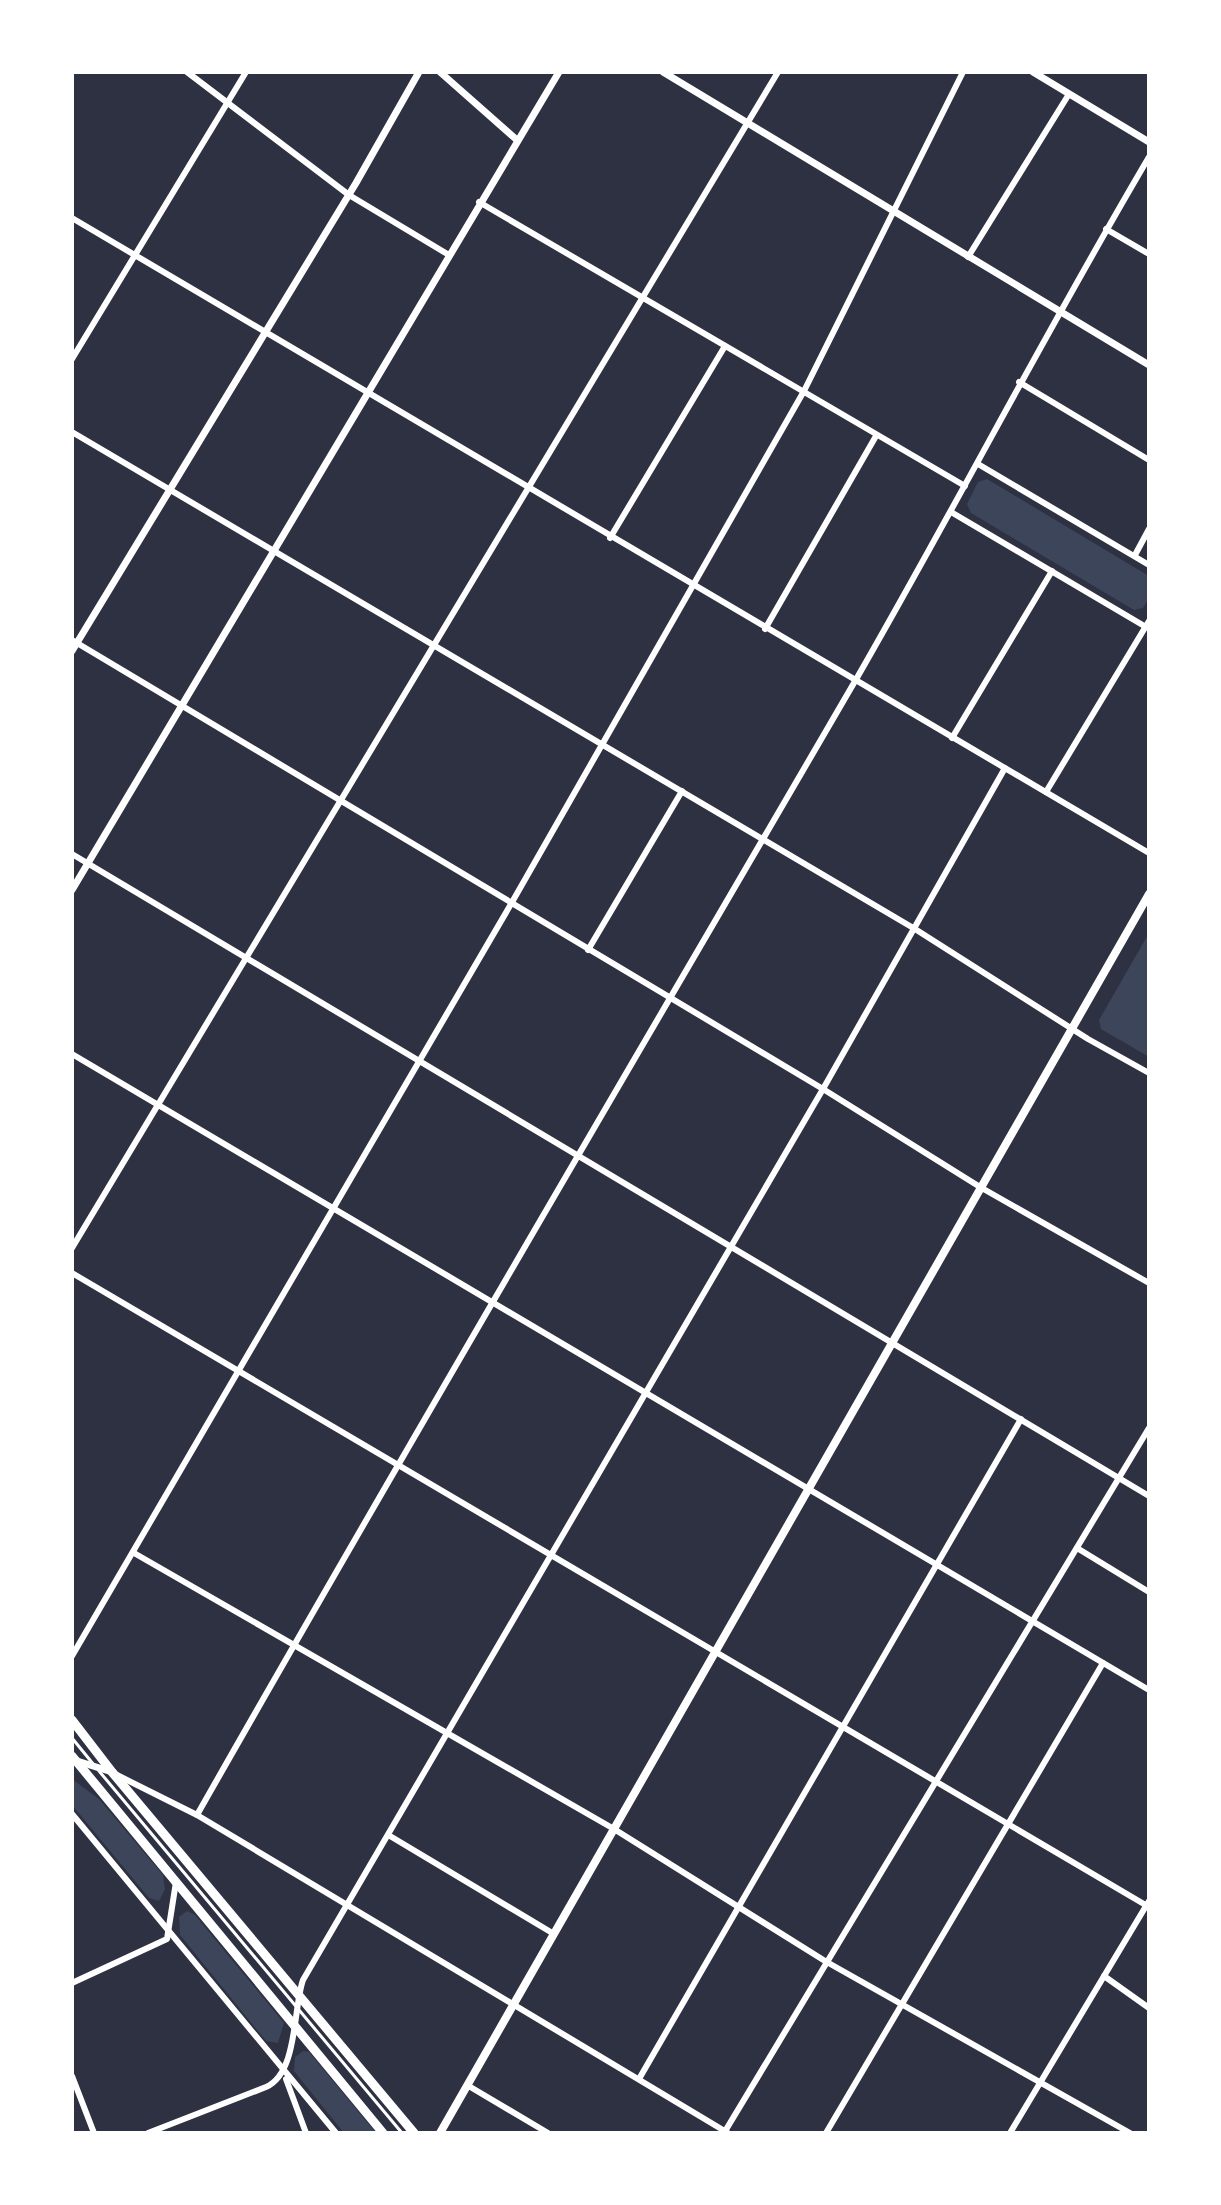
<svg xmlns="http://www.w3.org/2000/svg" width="1221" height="2205" font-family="'DejaVu Sans',sans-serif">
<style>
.green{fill:#3c4559}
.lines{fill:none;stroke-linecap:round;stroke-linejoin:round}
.service{stroke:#fff;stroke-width:3}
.minor{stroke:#fff;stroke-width:6}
.tertiary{stroke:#fff;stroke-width:7}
.secondary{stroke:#fff;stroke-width:8}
.primary{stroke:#fff;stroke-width:9}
</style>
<rect width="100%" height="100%" fill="#2d3142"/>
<g class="green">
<path d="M987,479l162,97v22l-6,10 -9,2 -163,-97 -4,-9 11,-22z"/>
<path d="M1149,933v124l-48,-28 -2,-9z"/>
<path d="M72,1779l27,20 64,76 2,14 -6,12 -10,-3 -77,-93z"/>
<path d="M187,1911l8,4 89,108 -6,20 -12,-2 -86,-106 -1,-18z"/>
<path d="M303,2051l6,1 67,81h-32l-50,-62 1,-14z"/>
</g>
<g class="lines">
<g class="service">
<path d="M72,1738l22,27"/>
<path d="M99,1771l303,362"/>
</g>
<g class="minor">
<path d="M187,72l162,123 100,60"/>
<path d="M479,202l486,284"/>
<path d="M72,218l1077,635"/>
<path d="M1106,229l43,25"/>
<path d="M968,257l101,-163"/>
<path d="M72,359l174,-287"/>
<path d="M1019,382l130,78"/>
<path d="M72,432l843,497 173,110 61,34"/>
<path d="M978,464l171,101"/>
<path d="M951,512l195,115"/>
<path d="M610,538l115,-192"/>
<path d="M1135,555l14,-26"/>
<path d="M765,629l111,-193"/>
<path d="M72,640l751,449 157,98 169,96"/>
<path d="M952,738l100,-167"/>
<path d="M1046,792l103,-171"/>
<path d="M72,854l1077,642"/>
<path d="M588,950l94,-159"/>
<path d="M72,1054l1077,636"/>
<path d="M72,1248l706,-1176"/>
<path d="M72,1273l1077,634"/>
<path d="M1077,1548l72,44"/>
<path d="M134,1553l480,276 211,132 305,172"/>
<path d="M72,1656l439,-752 293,-513 159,-319"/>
<path d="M117,1775l80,40 531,318"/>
<path d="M72,1814l264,319"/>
<path d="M197,1815c217,-382 440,-759 661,-1139 99,-172 190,-348 291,-519"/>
<path d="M390,1836l164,98"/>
<path d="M1104,1976l45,32"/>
<path d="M72,1983l95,-44 9,-57"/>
<path d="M72,2076l22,57"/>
<path d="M286,2079l20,54"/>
<path d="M639,2079l382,-660"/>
<path d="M467,2085l81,48"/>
<path d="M148,2133l118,-46c32,-14 27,-79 37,-107l520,-891 182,-321"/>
<path d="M724,2133l425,-705"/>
<path d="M826,2133l277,-470"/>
<path d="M1010,2133l139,-232"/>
</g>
<g class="tertiary">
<path d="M440,72l77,68"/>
<path d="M663,72l486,293"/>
<path d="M1033,72l116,70"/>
<path d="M72,651l284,-468 63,-111"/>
<path d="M72,890l487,-818"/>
<path d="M74,1760l38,12"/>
</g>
<path class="secondary" d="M440,2133l709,-1239"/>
<g class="primary">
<path d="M72,1720l40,52 302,361"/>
<path d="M72,1756l311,377"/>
</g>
</g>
<rect width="1221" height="2205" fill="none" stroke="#ffffff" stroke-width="148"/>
</svg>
